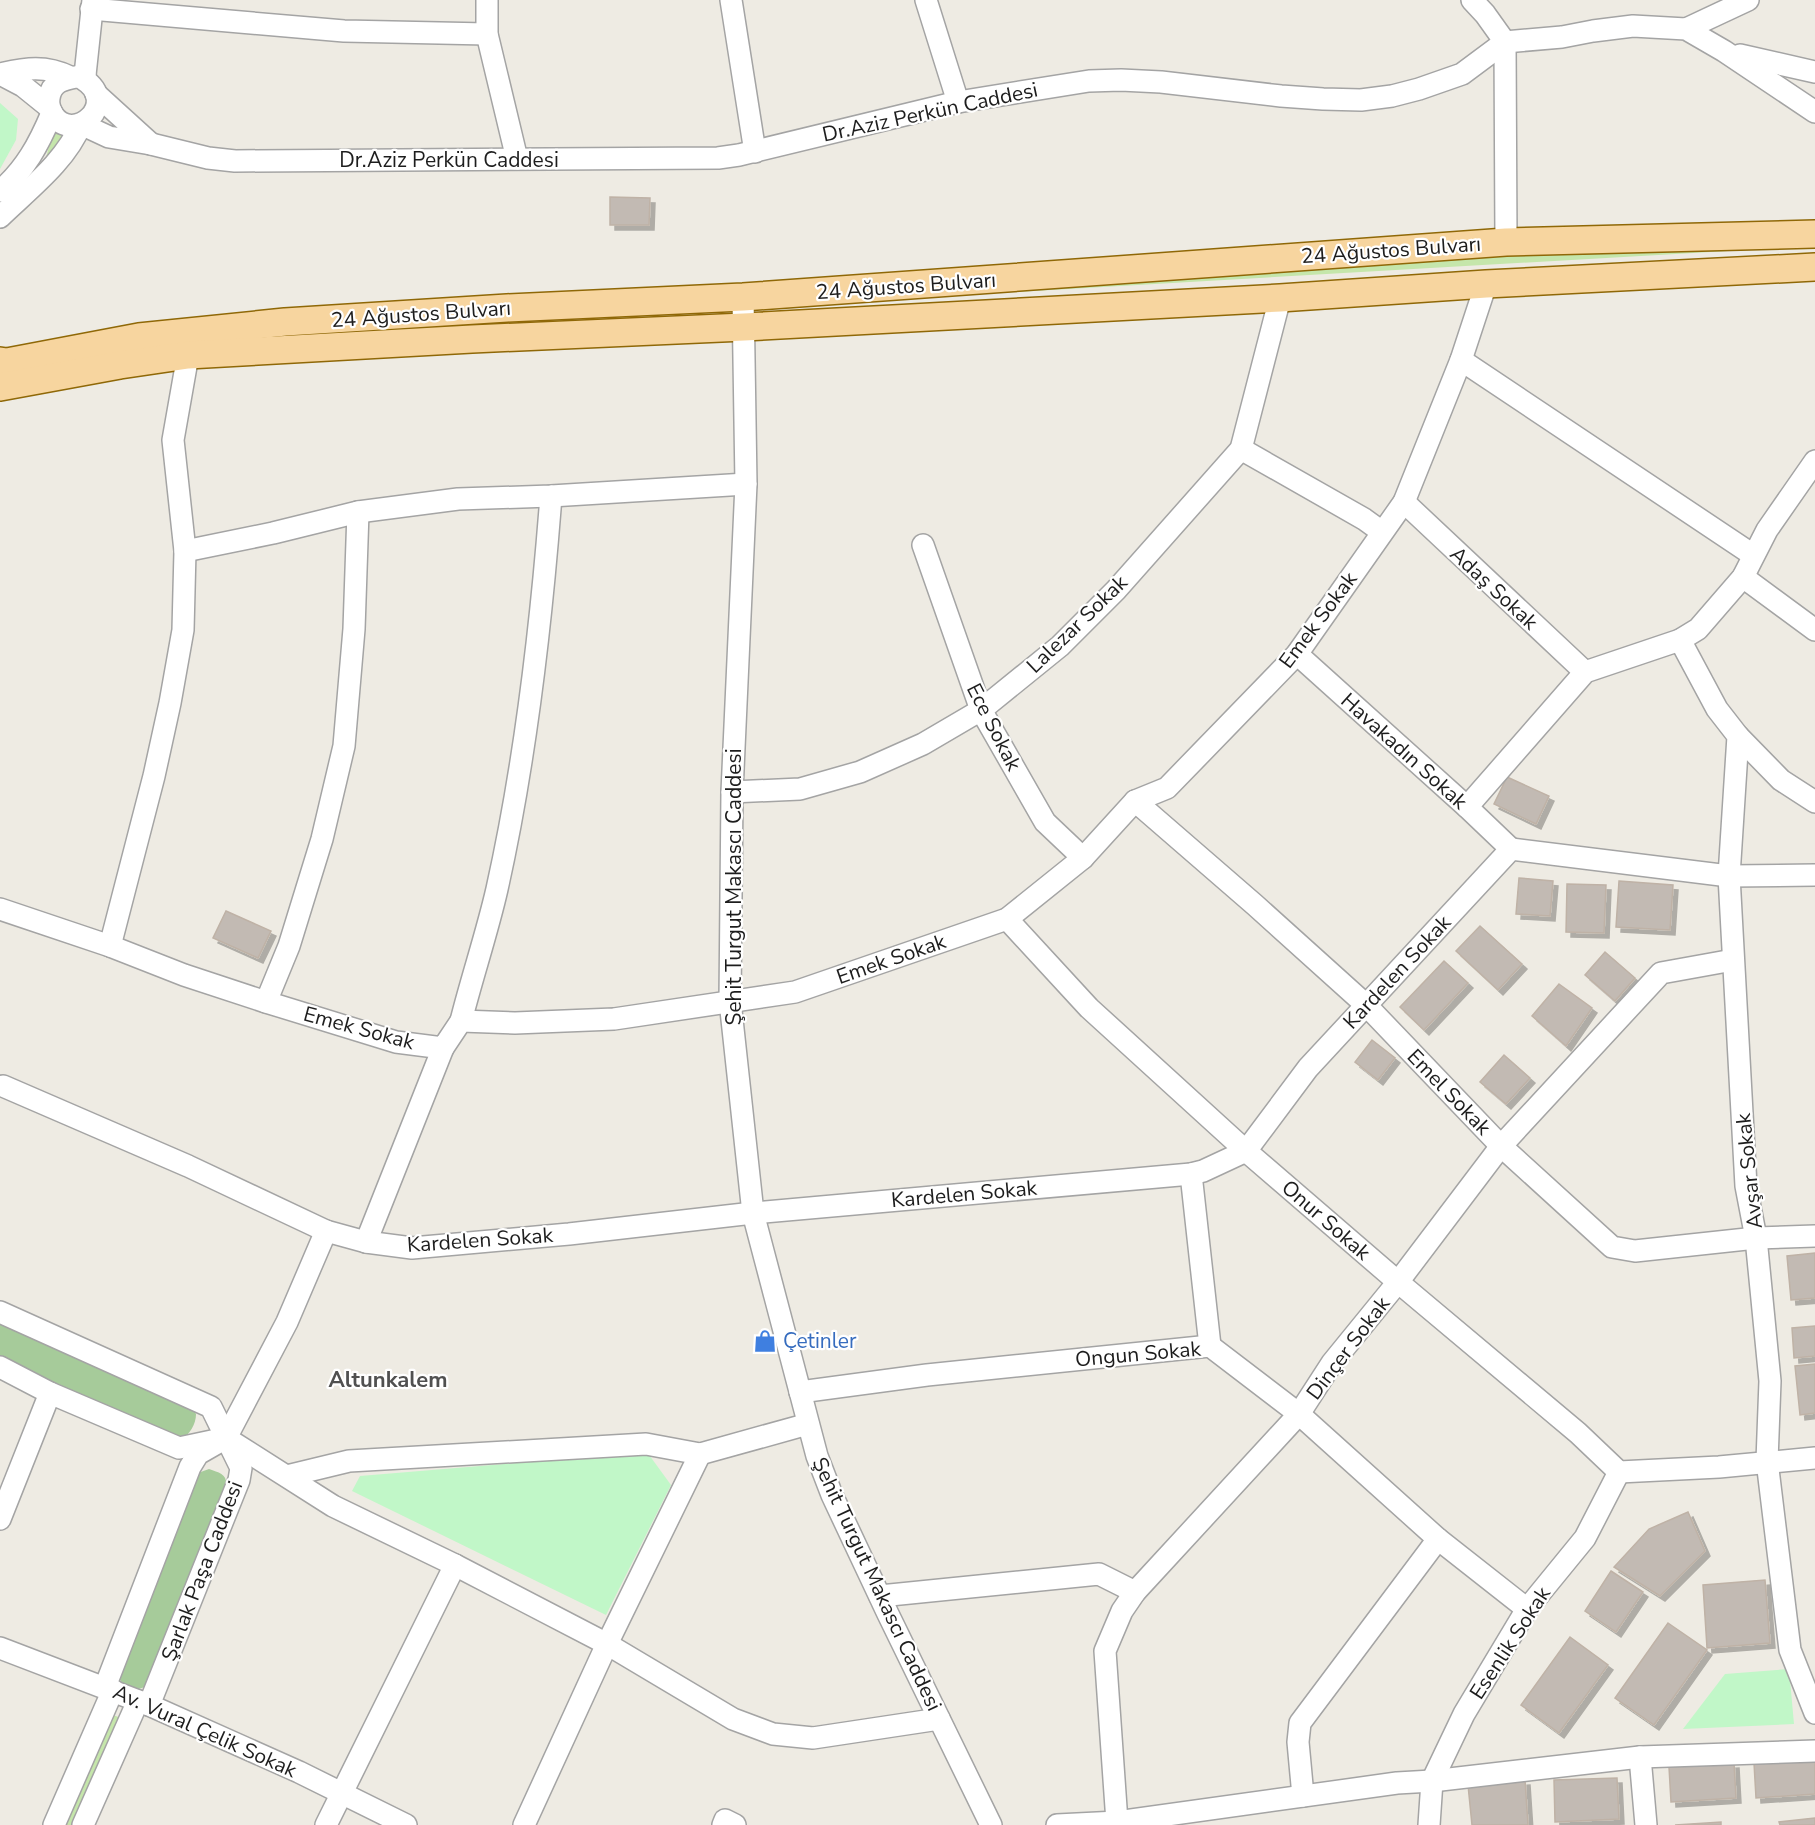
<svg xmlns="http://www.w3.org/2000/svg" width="1815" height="1825" font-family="'Nunito Sans',sans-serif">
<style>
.grass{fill:#c5e6ab}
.forest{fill:#a6cb9a}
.park{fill:#c1f7c8}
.building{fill:#c2bab3;stroke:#bfb2a6;stroke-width:1.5;filter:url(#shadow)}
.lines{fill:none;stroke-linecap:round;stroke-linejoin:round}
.minor-casing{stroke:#a4a4a4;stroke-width:24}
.major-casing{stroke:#8f6807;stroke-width:30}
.minor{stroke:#fff;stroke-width:21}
.major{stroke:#f7d59f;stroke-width:27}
.labels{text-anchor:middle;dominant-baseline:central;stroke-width:4.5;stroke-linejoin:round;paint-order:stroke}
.street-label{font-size:21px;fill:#1d1d1d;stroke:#fff}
.shop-label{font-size:21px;fill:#366cbe;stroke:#fff;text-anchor:start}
.neighbourhood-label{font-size:22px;font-weight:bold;fill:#505050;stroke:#fff}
</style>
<defs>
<filter id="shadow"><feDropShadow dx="5" dy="5" stdDeviation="0" flood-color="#0004"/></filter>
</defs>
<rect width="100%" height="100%" fill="#eeebe3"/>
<g class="grass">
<path d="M54,128l16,9 -26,28z"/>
<path d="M1815,246l-1044,60 755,-54z"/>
<path d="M113,1715l8,3 -48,107h-8z"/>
</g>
<g class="forest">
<path d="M0,1321l193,88 3,5c0,10 -6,20 -15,26l-181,-80z"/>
<path d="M209,1469c11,4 19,5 17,19l-78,196c-9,8 -14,5 -24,2l-7,-11 81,-202z"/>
</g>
<g class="park">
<path d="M0,103l18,16 -2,21 -16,29z"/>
<path d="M647,1452l24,33 -65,130 -254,-124 8,-15z"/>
<path d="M1789,1669l5,55 -111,5 42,-55z"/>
</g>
<g class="building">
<path d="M610,197l40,1 -1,27h-39z"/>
<path d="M1507,777l42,19 -13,28 -42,-20z"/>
<path d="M1519,878l34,3 -3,35 -34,-2z"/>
<path d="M1619,881l54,4 -3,45 -54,-3z"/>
<path d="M1567,884l39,1 -2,48 -38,-1z"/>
<path d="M226,911l45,20 -13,27 -45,-20z"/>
<path d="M1480,926l42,38 -24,26 -42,-39z"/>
<path d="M1605,952l30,26 -20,23 -30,-26z"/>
<path d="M1444,961l24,22 -44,47 -24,-23z"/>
<path d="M1559,984l33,24 -26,38 -34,-30z"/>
<path d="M1372,1040l23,18 -17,22 -23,-18z"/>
<path d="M1504,1055l26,23 -24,26 -26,-22z"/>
<path d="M1815,1253v45l-24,2 -4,-44z"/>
<path d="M1815,1326v30l-21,2 -2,-30z"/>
<path d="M1815,1364v49l-15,2 -5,-49z"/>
<path d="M1688,1512l17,39 -45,45 -46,-29 35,-38z"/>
<path d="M1611,1571l32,21 -27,40 -31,-21z"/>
<path d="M1765,1580l5,63 -63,5 -4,-63z"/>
<path d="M1668,1623l39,27 -53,75 -39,-27z"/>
<path d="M1570,1637l38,28 -49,68 -38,-28z"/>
<path d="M1815,1759v35l-59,4 -2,-35z"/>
<path d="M1734,1763l2,35 -65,4 -2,-35z"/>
<path d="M1617,1778l2,41 -64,3 -1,-42z"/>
<path d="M1525,1780l3,45h-56l-4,-40z"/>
<path d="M1815,1818v7h-35l-1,-3z"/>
<path d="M1721,1822v3h-46z"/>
</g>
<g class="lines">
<g class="minor-casing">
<g id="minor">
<path d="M487,0v34l30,125"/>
<path d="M731,0l24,152"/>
<path d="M926,0l32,102"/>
<path d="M1472,0l13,14 20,28 1,200"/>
<path d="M91,9l253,22 143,3"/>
<path d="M1686,29l62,-29"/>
<path d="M1740,55l75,17"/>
<path d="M85,75l-2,4c38,24 -9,66 -30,36 -3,-5 -5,-11 -4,-17 3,-20 21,-19 36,-23z"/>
<path d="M85,75l8,-75"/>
<path d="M49,107l-26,-21 -23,-12c26,-6 46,-9 70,3"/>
<path d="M151,144l57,14 27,3 483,-3 21,-3 219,-53 131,-21 32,-1 40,2 120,14 42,3 38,1 31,-4 27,-7 43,-15 43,-32 57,-5 31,-6 40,-5 53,3 38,22 91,61"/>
<path d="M0,191c25,-21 39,-47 52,-78"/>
<path d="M0,217c29,-28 66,-56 81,-93l28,13 42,7 -55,-50"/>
<path d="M743,297l3,187 -14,308 -2,209 23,212 64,243 15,39 56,119 103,211"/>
<path d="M1461,360l292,195"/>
<path d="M1241,449l123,70 18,13"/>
<path d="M1404,502l181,170"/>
<path d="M923,545l58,165 64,112 38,36"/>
<path d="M185,551l88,-18 85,-21 100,-13 93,-3 195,-12"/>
<path d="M1743,577l72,53"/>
<path d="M1680,640l37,69 21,27 -9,140 17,310 10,52 14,143 -3,80 23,189 25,63"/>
<path d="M1297,654l170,153 44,42"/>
<path d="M1738,736l43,44 34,22"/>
<path d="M732,792l68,-3 60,-17 63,-28 58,-34 79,-64 56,-56 125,-141 39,-151"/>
<path d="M1135,801l120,104 111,100 135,141 111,101 23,4 121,-13 59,-2"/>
<path d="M1467,807l118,-135 95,-32 18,-11 45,-52 24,-47 48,-69"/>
<path d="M0,909l110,37 74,29 82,27 130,40 47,6 18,-27 54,2 99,-4 181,-27 212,-73 76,-61 52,-57 32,-13 130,-134 107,-152 57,-142 25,-76"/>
<path d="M1007,919l82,89 157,143 152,131 180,151 41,39 100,-5 96,-9"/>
<path d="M110,946l44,-170 16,-73 13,-73 2,-79 -12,-111 15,-85"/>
<path d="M266,1002l23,-56 33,-107 22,-93 10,-117 4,-117"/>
<path d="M461,1021c11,-44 26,-88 36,-132 29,-130 44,-261 54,-393"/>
<path d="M3,1086l185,80 138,65 40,11 46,6 157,-14 184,-21 438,-39 12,-3 43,-20 62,-83 203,-219 218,27 86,-1"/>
<path d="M1191,1174l19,172"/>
<path d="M366,1242l77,-194"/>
<path d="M0,1312l211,95 30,61 -2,12 -90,225"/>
<path d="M0,1367l50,26 129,55 47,-10 107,68 122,59 152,79 126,75 40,15 40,4 126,-19"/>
<path d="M800,1392l127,-17 283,-29 89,68 139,125 89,70"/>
<path d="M287,1476l62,-15 297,-17 54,10 108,-30"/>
<path d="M0,1519l50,-126"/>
<path d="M880,1596l219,-22 36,18"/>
<path d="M0,1648l149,57 150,67 107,53"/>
<path d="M105,1687l85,-220 8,-13 28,-16 61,-116 39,-91"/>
<path d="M1640,1757l6,68"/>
<path d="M1303,1796l-5,-54 2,-19 138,-184"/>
<path d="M1117,1822l-12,-171 17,-40 13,-19 164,-178 33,-51 66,-81 103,-136 160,-173 72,-13"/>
<path d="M54,1825l59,-135"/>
<path d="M83,1825l55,-124"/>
<path d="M326,1825l129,-260"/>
<path d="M524,1825l83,-181 93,-190"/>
<path d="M723,1825l2,-5 10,5"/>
<path d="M1057,1825l60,-3 280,-39 35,-2 208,-24 175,-6"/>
<path d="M1429,1825l3,-44 32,-67 63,-105 58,-71 34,-66"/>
</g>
</g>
<g class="major-casing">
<g id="major">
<path d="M0,361l7,1 132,-25 146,-15 222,-14 236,-11 763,-55 309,-8"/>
<path d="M0,387l120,-22 68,-10 284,-16 272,-12 536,-29 206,-14 329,-17"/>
</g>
</g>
<use href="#minor" class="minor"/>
<use href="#major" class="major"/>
</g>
<defs>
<g id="shop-bare" transform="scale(1.8)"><path d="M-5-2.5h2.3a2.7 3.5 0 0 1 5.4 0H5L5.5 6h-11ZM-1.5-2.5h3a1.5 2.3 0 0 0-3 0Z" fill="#3f7fe0" stroke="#fff" stroke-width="2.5" paint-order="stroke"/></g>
</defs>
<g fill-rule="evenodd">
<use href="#shop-bare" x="765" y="1341"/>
</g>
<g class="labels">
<g class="street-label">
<text transform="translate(930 112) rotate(-12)">Dr.Aziz Perkün Caddesi</text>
<text x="449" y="160">Dr.Aziz Perkün Caddesi</text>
<text transform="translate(1391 250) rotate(-4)">24 Ağustos Bulvarı</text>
<text transform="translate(906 286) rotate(-4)">24 Ağustos Bulvarı</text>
<text transform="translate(421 314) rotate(-4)">24 Ağustos Bulvarı</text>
<text transform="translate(1494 588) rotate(43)">Adaş Sokak</text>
<text transform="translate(1318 620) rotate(-53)">Emek Sokak</text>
<text transform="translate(1077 624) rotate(-44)">Lalezar Sokak</text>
<text transform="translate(994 727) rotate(63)">Ece Sokak</text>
<text transform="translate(1404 751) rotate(42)">Havakadın Sokak</text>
<text transform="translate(734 887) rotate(-90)">Şehit Turgut Makascı Caddesi</text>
<text transform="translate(891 959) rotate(-19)">Emek Sokak</text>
<text transform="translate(1397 972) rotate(-47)">Kardelen Sokak</text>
<text transform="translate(359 1028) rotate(15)">Emek Sokak</text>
<text transform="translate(1449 1092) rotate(46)">Emel Sokak</text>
<text transform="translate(1749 1171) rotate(-96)">Avşar Sokak</text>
<text transform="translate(964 1194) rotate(-5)">Kardelen Sokak</text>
<text transform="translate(1326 1220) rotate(41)">Onur Sokak</text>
<text transform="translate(480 1240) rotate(-4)">Kardelen Sokak</text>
<text transform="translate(1348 1348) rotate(-53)">Dinçer Sokak</text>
<text transform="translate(1138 1354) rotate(-5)">Ongun Sokak</text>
<text transform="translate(202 1571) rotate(-69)">Şarlak Paşa Caddesi</text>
<text transform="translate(877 1584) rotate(65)">Şehit Turgut Makascı Caddesi</text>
<text transform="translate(1510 1643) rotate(-57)">Esenlik Sokak</text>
<text transform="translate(205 1731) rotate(24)">Av. Vural Çelik Sokak</text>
</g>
<g class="shop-label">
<text x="783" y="1341">Çetinler</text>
</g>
<g class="neighbourhood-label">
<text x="388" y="1380">Altunkalem</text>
</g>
</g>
</svg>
